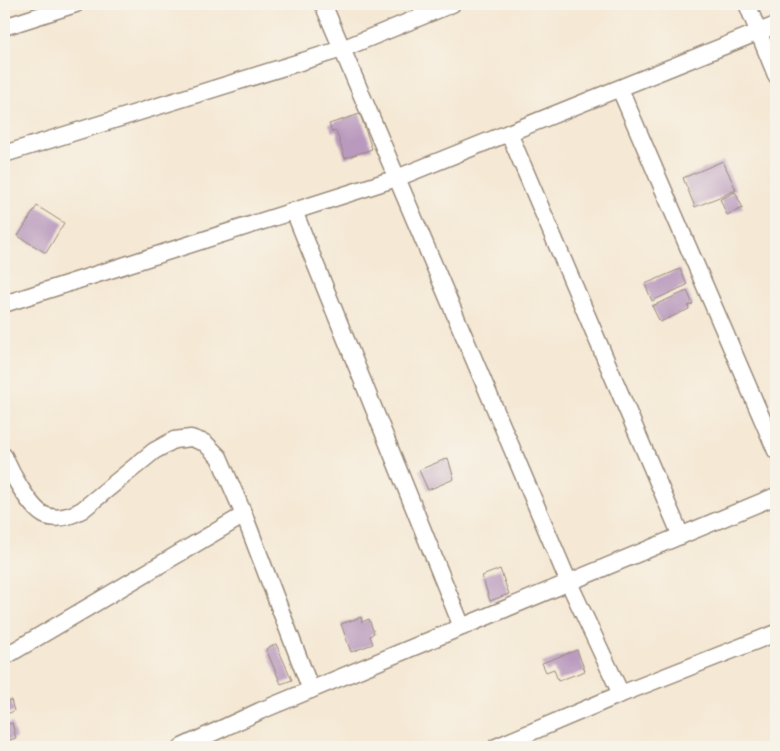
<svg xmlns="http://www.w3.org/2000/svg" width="780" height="751" font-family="Mali,sans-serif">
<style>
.building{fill:#b99abe}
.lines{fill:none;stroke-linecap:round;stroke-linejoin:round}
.street-casing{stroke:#988979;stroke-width:19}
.street{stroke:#fff;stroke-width:16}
</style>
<rect width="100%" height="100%" fill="#f7f3e8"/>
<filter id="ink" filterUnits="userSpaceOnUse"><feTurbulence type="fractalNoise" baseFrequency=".02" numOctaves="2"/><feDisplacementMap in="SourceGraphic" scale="10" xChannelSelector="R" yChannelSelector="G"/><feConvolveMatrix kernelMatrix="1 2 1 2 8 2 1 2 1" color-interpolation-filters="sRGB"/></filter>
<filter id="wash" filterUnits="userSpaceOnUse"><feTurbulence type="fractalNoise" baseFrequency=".0096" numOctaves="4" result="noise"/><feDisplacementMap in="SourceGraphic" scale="20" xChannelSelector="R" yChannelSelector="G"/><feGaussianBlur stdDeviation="1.12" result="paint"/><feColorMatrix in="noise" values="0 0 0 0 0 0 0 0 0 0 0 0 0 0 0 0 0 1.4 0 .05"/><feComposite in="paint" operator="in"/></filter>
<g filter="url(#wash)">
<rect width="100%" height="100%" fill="#f5e8d4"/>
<g id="blocks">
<g class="building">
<path d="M360,114l12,35 -27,9 -9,-27 -4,1 -3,-8z"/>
<path d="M723,161l13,29 -41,17 -12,-29z"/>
<path d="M735,192l8,16 -16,7 -7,-16z"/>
<path d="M37,206l27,17 -18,30 -28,-17z"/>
<path d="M680,269l7,16 -35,16 -7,-17z"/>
<path d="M687,291l6,13 -5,2 1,3 -29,13 -8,-16z"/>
<path d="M448,458l6,21 -26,11 -9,-20z"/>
<path d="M500,569l9,25 -19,7 -8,-25z"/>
<path d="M361,617l1,5 7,-3 5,14 -4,3 3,8 -22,8 -10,-28z"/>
<path d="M276,644l16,36 -11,4 -15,-35z"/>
<path d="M577,650l8,21 -27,10 -4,-12 -8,3 -4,-9z"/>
<path d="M11,700l3,11 -10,4v-13z"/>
<path d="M12,723l4,15 -12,4v-17z"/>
</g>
</g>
</g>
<g filter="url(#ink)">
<use href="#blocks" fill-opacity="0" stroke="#988979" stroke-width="1"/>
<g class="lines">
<g class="street-casing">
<g id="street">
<path d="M323,4l246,579 52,111"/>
<path d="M747,4l29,71"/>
<path d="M4,27l72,-23"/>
<path d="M620,89l156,362"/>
<path d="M509,133l172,403"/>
<path d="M4,154l338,-105 110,-45"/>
<path d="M294,211l168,416"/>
<path d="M4,304l393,-126 379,-153"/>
<path d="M4,456c6,15 25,51 40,59 13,6 27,1 38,-5l72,-59 20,-11 17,-2 14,5 14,14 25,58 67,175"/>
<path d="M4,657l240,-142"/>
<path d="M182,747l78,-36 516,-215"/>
<path d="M496,747l125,-53 155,-61"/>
</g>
</g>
<use href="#street" class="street"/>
</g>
</g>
<rect width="780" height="751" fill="none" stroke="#f7f3e8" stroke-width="20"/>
</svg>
